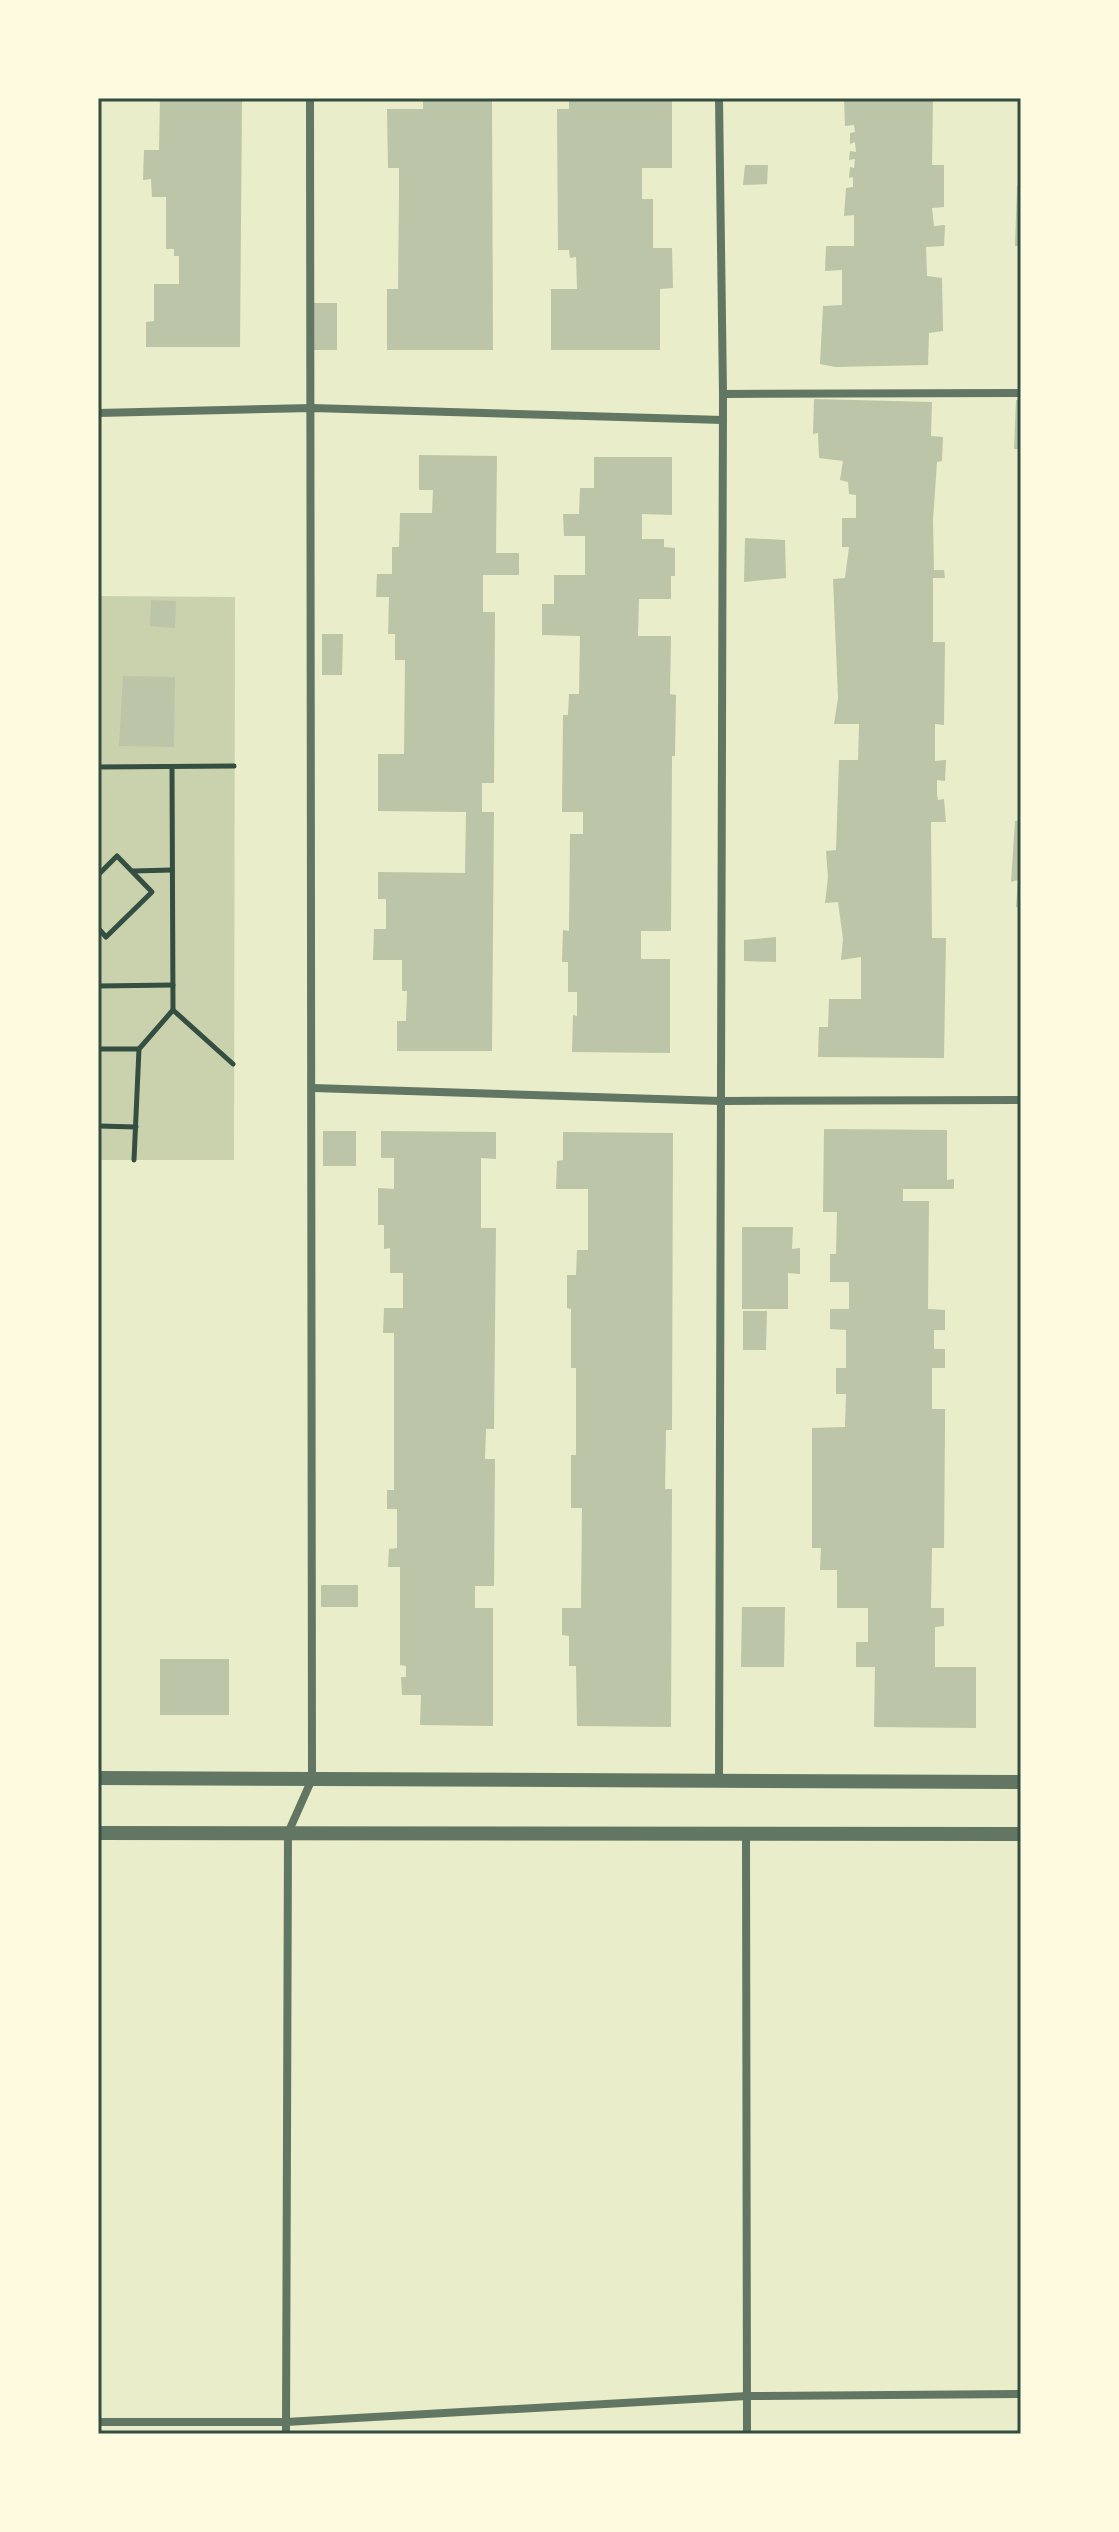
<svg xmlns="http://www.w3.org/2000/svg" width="1119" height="2532" font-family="Roboto,sans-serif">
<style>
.green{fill:#cad2ad}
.building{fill:#bcc5a7}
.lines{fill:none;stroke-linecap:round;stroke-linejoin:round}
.path{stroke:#344e41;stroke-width:5}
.minor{stroke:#617663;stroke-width:8}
.tertiary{stroke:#617663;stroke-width:14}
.neatline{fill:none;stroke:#344e41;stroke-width:3}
</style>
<rect width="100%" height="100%" fill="#e9edc9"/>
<path class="green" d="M98,596l137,1 -1,563h-136z"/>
<g class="building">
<path d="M160,98h82l-2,249h-94v-25l8,-1v-37h25v-28h-5v-7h-8v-52h-14l-1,-18 -8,1 1,-30h15z"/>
<path d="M423,98h69l1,252h-106v-61h11l1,-93v-28h-11l-1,-59h36z"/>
<path d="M569,98h103v70h-30v31h11v49h19l1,40 -13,1v61h-109v-61h26l-1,-32 -6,1 -1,-8h-11l-1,-141h12z"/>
<path d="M844,98h89l-1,67h12v42l-12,1 2,18 11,-1 -1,21 -18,1 1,29 15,2 1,51v2l-14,2 -1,32 -93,2 -15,-3 3,-58 19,-1v-35l-17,1 1,-25h28v-31l-10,1 2,-28 7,-1v-10l-4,1 1,-11 4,1 1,-9 -6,1 1,-9 6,1 -1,-10 -5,2v-11l5,-1 -1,-7 -9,1z"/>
<path d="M745,165h23l-1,19 -24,1z"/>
<path d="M1017,186h4v60h-6z"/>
<rect x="314" y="303" width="23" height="47"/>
<path d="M814,399l118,3 -1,34 12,1 -1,24 -5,1 -4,58 1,50h10l1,8h-12v64h12l-1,83 -9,-1v37l11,-1 -1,21 -8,-1v15l1,5 6,-1 2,23h-15l1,116h14l-2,120 -126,-1 1,-30h9l1,-28h32v-42l-20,3 2,-21 -5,-37 -13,1 3,-26 -2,-26 10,-1 3,-90h19l1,-36h-25l4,-26 -5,-119 12,-1 4,-31h-7v-29h14v-23l-7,-1 -1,-12 -8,-2 3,-19 -24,-3 -1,-25 -5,1z"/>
<path d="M1016,400h5v49h-7z"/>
<path d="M419,455l78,1 -1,97h23v22h-36v37h12l-1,171h-12v29h12l-2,239h-95v-30h9l1,-30h-5v-31h-29l1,-31h12v-30h-8v-27l87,1 1,-61 -88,-1v-57h26l1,-94h-10v-26h-7l1,-37h-13l1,-23h15v-27h7l1,-34h32l1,-23h-14z"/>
<path d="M594,457h78v58l-30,-1v25h22v8l11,1v28h-4v23h-32l-1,37h33l-1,58 6,1 -1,61h-3l-1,175h-30v28h29v94l-98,-1 1,-37 4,1v-24h-9v-30h-6l1,-32 6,1 1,-97h13v-22h-21l1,-97h5l1,-21h10l1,-58 -38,-1v-31h12v-29h31v-39h-21l-1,-22h16l1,-26h14z"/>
<path d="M745,538l40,2 1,38 -42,4z"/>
<path d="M151,600l25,1 -1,27 -25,-2z"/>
<path d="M322,634h21l-1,41h-20z"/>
<path d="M123,676l52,1 -1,70 -55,-1z"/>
<path d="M1021,820v88l-5,-1 2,-27 -7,2 4,-61z"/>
<path d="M776,937v25l-32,-1v-21z"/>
<path d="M824,1129l123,1v50l7,-1v10h-51v12h26l-1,108 17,1v20h-11v19h11v19h-13v41h13v19l-1,120h-12l-1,60h13v18l-9,1v40h41v61l-102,-1 1,-60h-19v-25h12v-34h-31v-38h-17l1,-22h-9v-120l33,-1 1,-33h-10v-26h10v-38l-16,-1v-20h19v-27h-19v-28h6l1,-42h-14z"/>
<rect x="323" y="1131" width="33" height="35"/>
<path d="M381,1131l115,1v27l-15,-1v70h15l-2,201h-8l-1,30h10l-1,127h-19v22h18v118l-73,-1 1,-30h-19l-1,-18h5v-11l-6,-1v-98h-12l1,-18 8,-1v-39h-10v-19h7v-157h-11l1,-25h19v-35h-13v-25l-6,1v-24h-6v-37l16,1v-31h-13z"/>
<path d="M563,1132l110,1 -1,297h-6l-1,59h7l-1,238 -94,-1 -1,-60h-7v-30l-7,-1v-27h19l1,-100h-11v-53h5v-87h-5v-59l-4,-1v-33h9l1,-25h11v-61h-32l1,-28 6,-1z"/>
<path d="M742,1227h51l-1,22 8,-1v26l-12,-1v36h-46z"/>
<path d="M743,1311h24l-1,39h-23z"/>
<rect x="321" y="1585" width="37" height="22"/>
<path d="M742,1607h43l-1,60h-43z"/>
<rect x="160" y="1659" width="69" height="56"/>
</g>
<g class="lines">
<g class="path">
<path d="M98,767l136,-1"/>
<path d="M133,871l39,-1"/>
<path d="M98,875l19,-19 35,36 -46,45 -8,-9"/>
<path d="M98,986l75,-1"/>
<path d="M173,1010l60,54"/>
<path d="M98,1049h41"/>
<path d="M98,1126l38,1"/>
<path d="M134,1160l5,-111 34,-39 -1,-243"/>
</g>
<g class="minor">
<path d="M723,394l298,-1"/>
<path d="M98,413l214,-5 411,12"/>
<path d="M313,1088l408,13 300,-1"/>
<path d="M719,1781l4,-1387 -4,-296"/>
<path d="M746,1835l1,599"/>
<path d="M98,2422h188l461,-26 274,-2"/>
<path d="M286,2434l2,-601 24,-54 -2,-1681"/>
</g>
<g class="tertiary">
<path d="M98,1778l923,4"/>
<path d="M98,1833l923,1"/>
</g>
</g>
<rect width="1119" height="2532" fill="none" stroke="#fefae0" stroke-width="200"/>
<rect x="100" y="100" width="919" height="2332" class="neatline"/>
</svg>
